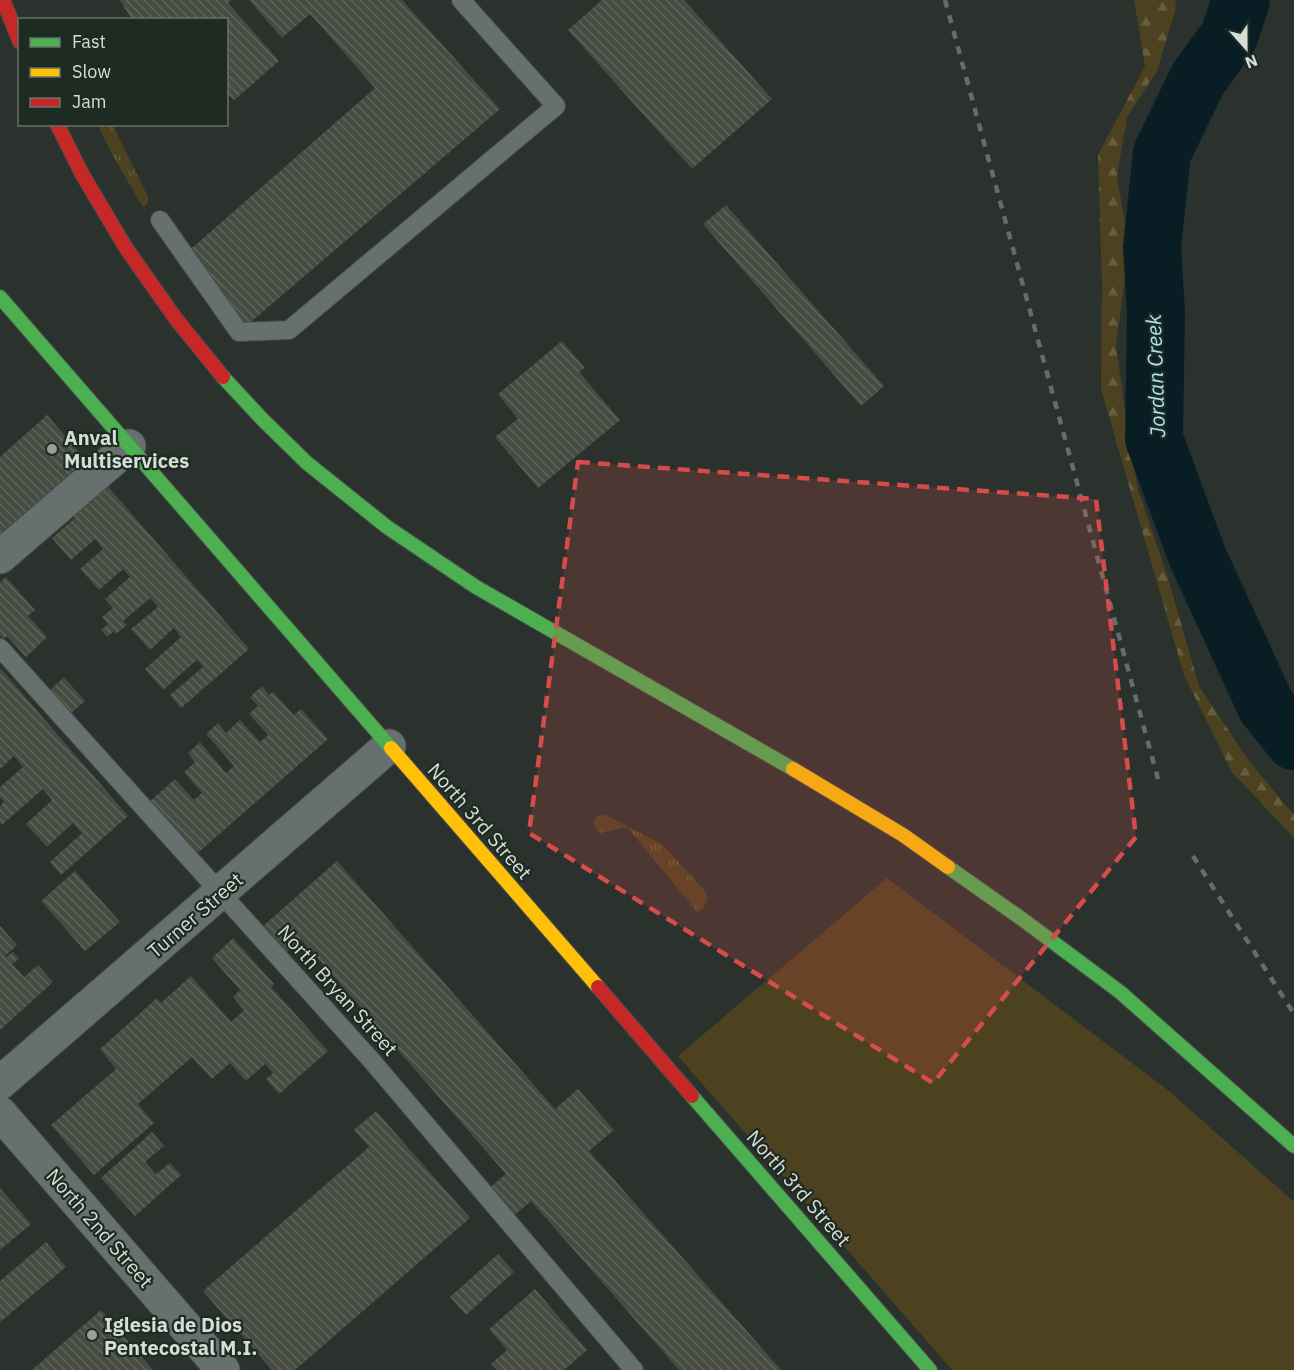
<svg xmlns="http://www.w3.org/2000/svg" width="1294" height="1370" font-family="'IBM Plex Sans',sans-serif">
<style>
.grass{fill:url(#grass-tufts)}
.forest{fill:url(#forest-firs)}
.park{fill:#4d421f}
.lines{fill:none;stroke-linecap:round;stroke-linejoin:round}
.river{stroke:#081e24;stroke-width:58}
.building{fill:url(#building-back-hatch)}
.lane-casing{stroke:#474d49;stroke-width:20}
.street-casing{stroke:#474d49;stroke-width:35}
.fast-casing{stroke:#474d49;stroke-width:16}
.slow-casing{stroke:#474d49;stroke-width:16}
.jam-casing{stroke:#474d49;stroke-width:16}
.lane{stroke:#66706e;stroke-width:18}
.street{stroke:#66706e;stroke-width:33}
.fast{stroke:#4caf50;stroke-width:14}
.slow{stroke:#ffc107;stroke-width:14}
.jam{stroke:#c62828;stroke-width:14}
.rail{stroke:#656d69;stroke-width:4.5;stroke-dasharray:8 8;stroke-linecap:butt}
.marked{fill:#d64c4b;fill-opacity:0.2;stroke:#d64c4b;stroke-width:4.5;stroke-dasharray:12 8;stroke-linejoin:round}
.poi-dot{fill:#9aa19c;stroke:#1e2b22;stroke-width:2}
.labels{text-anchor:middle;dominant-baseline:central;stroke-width:4.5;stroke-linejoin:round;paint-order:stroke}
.poi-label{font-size:20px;font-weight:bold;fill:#d5ddd7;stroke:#1e2b22;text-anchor:start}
.street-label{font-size:20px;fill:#d5ddd7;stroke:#1e2b22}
.water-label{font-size:21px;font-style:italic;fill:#a9e5f7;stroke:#1e2b22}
</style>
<defs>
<pattern id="grass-tufts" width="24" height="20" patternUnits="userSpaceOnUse" patternTransform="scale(1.5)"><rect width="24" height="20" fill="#4d421f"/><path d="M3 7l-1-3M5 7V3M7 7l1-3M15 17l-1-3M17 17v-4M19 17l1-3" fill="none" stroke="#665d3f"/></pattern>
<pattern id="forest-firs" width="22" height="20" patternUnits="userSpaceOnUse" patternTransform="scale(1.5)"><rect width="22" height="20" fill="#4d421f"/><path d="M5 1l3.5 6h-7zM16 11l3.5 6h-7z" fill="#665d3f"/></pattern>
<pattern id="building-back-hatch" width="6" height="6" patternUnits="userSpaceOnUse" patternTransform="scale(1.5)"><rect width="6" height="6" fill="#464c41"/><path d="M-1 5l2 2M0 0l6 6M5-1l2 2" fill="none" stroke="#60655c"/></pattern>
</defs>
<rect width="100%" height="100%" fill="#2b322d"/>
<g class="grass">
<path d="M98,125h15l35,72v6l-5,4 -30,-51z"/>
<path d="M606,815l57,30 40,44 5,9 -4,9 -6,6 -71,-86 -27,6 -7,-10 4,-7z"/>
</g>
<path class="forest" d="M1134,0h42l-1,11 -18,60 -30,46 -10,59 12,72 -13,97 8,59 14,86 30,88 31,108 50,75 45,54v23l-62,-66 -48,-97 -83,-286 1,-107 -4,-127 47,-89z"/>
<path class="park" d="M887,878l282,213 125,111v168h-342l-274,-314z"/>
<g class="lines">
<path class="river" d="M1241,0l-12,36 -31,43 -36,74 -10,94 4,65 -2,127 44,119 68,148 28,35"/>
</g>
<g class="building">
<path d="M120,0h112l-4,3 51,58 -45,39 -8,-8v-72h-94z"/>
<path d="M249,0h153l98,109 -254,217 -30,-35 -24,-43 183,-160 -65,-74 -28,24z"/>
<path d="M602,0h82l88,99 -80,70 -124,-139z"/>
<path d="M726,205l158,181 -23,20 -158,-182z"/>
<path d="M562,341l23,27 -6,4 41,48 -82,68 -43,-51 23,-18 -20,-25z"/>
<path d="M47,415l42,48 -89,76v-82z"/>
<path d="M105,483l144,166 -68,59 -11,-13 33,-28 -2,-3 -4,-4 -34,30 -18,-21 36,-32 -7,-9 -24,22 -19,-21 27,-22 -8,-9 -27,23 4,4 -11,9 -2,-3 -7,6 -6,-7 7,-6 -6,-7 11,-9 -8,-9 25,-22 -7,-8 -24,21 -19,-21 23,-20 -8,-10 -24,21 -19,-22 23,-20 -5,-5z"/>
<path d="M6,577l29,33 -7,6 19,21 -21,20 -19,-21 -4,3 -3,-4v-53z"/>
<path d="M0,668l128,148 -67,59 -11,-13 32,-29 -9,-10 -26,24 -10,-11 -11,-12 26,-24 -9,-11 -41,36 -2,-3v-16l4,-4 -4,-5v-10l23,-20 -9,-11 -14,13z"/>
<path d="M64,677l21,24 -15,13 -20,-24z"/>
<path d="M262,686l7,9 4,-3 21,23 7,-6 27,30 -136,119 -23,-36 -19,-21 25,-22 19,21 8,-7 -18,-21 11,-10 -7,-9 12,-11 26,31 8,-7 -28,-32 12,-11 8,10 14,-13 20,22 8,-7 -19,-21 9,-8 -8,-9z"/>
<path d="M337,861l218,248 23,-20 36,41 -25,21 192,219h-102l-148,-169 -19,16 -24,-28 18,-15 -205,-235 -15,14 -23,-27z"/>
<path d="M75,871l45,51 -35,29 -44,-50z"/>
<path d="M0,926l17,19 -12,11 1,1 7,-5 6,7 -7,5 12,13 14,-12 15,17 -53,48z"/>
<path d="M233,938l41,46 -3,3 57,64 -49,43 -13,-15 7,-6 -8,-9 -19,17 -16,-18 -18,16 -20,-22 -54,47 16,19 -60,52 -43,-50 65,-56 -16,-20 57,-51 4,5 30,-27 40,46 13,-12 -11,-13 7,-7 -28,-32z"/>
<path d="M376,1111l94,107 -175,152h-23l-69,-79 166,-144 -15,-17z"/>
<path d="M152,1132l12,14 -19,16 11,12 14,-11 11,12 -46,41 -34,-38z"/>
<path d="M0,1188l31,36 -31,26z"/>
<path d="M46,1242l20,25 -66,55v-41z"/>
<path d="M498,1254l16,18 -48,43 -16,-18z"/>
<path d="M535,1289l52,61 -23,20h-67l-6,-6 16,-14 -18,-21z"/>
<path d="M101,1310l52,60h-121z"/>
</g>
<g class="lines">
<g class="lane-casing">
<g id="lane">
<path d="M160,220l79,112 50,-2 267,-224 -95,-106"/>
<path d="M0,648l372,413 262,309"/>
</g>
</g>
<g class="street-casing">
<g id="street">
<path d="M0,557l129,-111"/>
<path d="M0,1083l389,-337"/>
<path d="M0,1113l223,257"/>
</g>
</g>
<g class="fast-casing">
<g id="fast">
<path d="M0,297l391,451"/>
<path d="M223,377l39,42 45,44 80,64 89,60 317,182"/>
<path d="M948,867l74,52 98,73 174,154"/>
<path d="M692,1096l238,274"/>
</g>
</g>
<g class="slow-casing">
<g id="slow">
<path d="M391,748l207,239"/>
<path d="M793,769l110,66 45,32"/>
</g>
</g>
<g class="jam-casing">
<g id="jam">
<path d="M3,0l17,42"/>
<path d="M57,124l25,50 44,74 50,71 47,58"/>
<path d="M598,987l94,109"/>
</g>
</g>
<use href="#lane" class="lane"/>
<use href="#street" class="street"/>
<use href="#fast" class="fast"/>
<use href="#slow" class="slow"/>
<use href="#jam" class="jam"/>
<g class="rail">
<path d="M945,0l213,779"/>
<path d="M1193,856l101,158"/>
</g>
</g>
<path class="marked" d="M578,462l518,37 40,338 -203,246 -404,-250z"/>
<g class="poi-dot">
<circle cx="52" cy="449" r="6"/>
<circle cx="92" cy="1335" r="6"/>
</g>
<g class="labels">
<g class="poi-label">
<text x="64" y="437">Anval<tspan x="64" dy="23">Multiservices</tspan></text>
<text x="104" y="1324">Iglesia de Dios<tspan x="104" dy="23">Pentecostal M.I.</tspan></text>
</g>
<g class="street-label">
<text transform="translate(480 821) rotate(49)">North 3rd Street</text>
<text transform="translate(195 915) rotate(-41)">Turner Street</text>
<text transform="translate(338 990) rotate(48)">North Bryan Street</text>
<text transform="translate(799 1188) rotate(49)">North 3rd Street</text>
<text transform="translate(100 1228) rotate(49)">North 2nd Street</text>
</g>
<g class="water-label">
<text transform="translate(1155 376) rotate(-92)">Jordan Creek</text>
</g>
</g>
<rect x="18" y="18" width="210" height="108" fill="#1e2b22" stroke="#67726a" stroke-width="1.5"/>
<rect x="30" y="38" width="30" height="9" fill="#4caf50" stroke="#67726a" stroke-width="1.5"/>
<text x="72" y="48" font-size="18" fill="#d5ddd7">Fast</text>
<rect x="30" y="68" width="30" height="9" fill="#ffc107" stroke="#67726a" stroke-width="1.5"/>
<text x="72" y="78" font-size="18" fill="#d5ddd7">Slow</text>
<rect x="30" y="98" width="30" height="9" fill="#c62828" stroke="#67726a" stroke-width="1.5"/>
<text x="72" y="108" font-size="18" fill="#d5ddd7">Jam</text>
<g transform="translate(1246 48) rotate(159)" stroke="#1e2b22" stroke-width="4.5" paint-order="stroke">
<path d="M0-4.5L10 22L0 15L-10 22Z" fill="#d5ddd7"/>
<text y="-9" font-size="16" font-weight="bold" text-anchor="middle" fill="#d5ddd7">N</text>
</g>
</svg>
